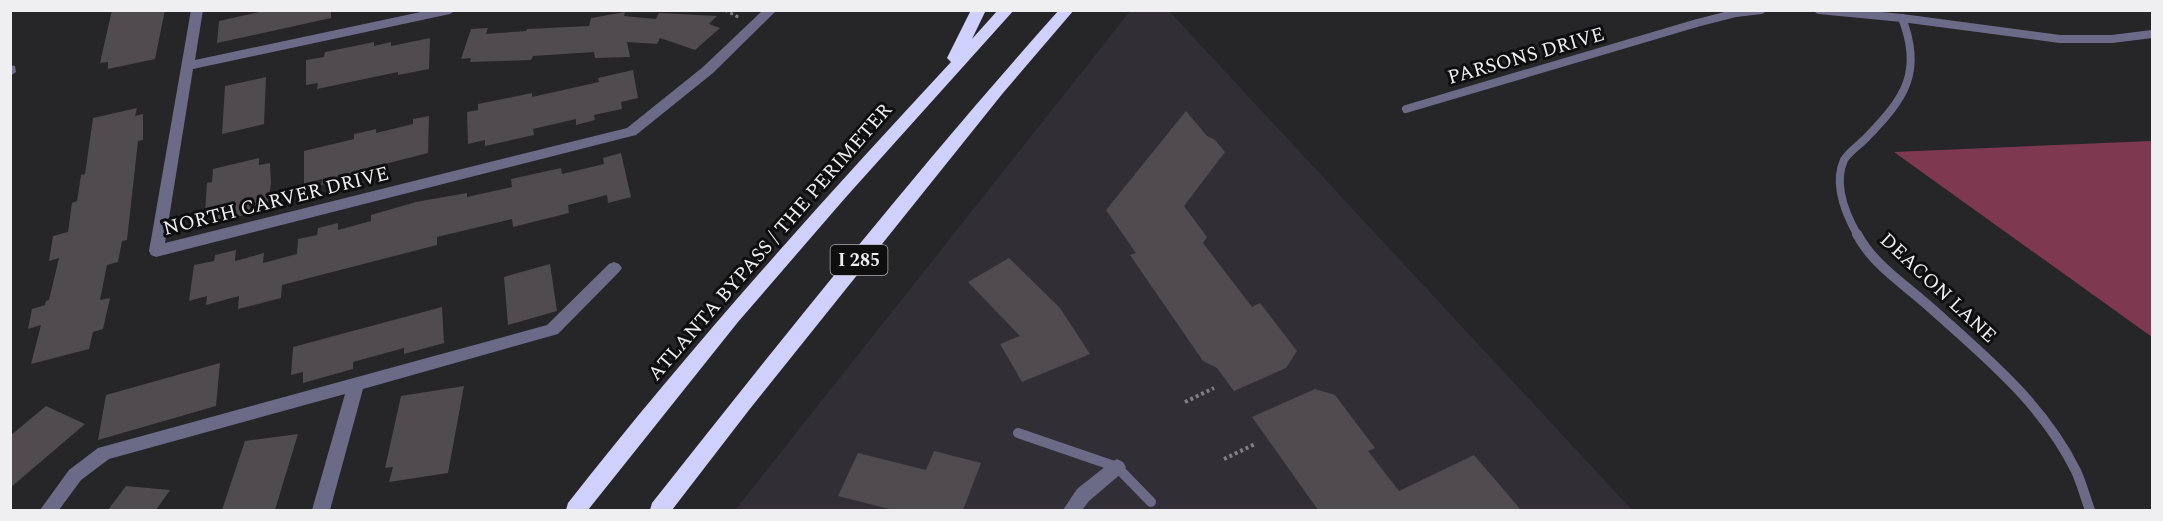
<svg xmlns="http://www.w3.org/2000/svg" width="2163" height="521" font-family="Spectral,serif">
<style>
.built{fill:#322e36}
.forest{fill:#7e3950}
.building{fill:#4f4b4e}
.lines{fill:none;stroke-linecap:round;stroke-linejoin:round}
.path-far1{stroke:#807f82;stroke-width:3;stroke-dasharray:3 3;stroke-linecap:butt}
.path{stroke:#807f82;stroke-width:4;stroke-dasharray:3 3;stroke-linecap:butt}
.service-far1{stroke:#6b6b88;stroke-width:8}
.service{stroke:#6b6b88;stroke-width:10}
.minor{fill:#6b6b88;fill-rule:evenodd}
.motorway{fill:#d0d0fc;fill-rule:evenodd}
.labels{text-anchor:middle;dominant-baseline:central;stroke-width:6;stroke-linejoin:round;paint-order:stroke}
.shield{fill:#0f0e0f;stroke:#acabac;stroke-width:1.5}
.shield-label{font-size:18px;font-weight:bold;fill:#efeef0}
.street-label{font-size:20px;fill:#efeef0;stroke:#0f0e0f}
</style>
<rect width="100%" height="100%" fill="#262528"/>
<path class="built" d="M1131,10l38,1 463,499h-897z"/>
<path class="forest" d="M2152,141v196l-258,-185z"/>
<g class="building">
<path d="M112,10h53l-10,49 -47,10v-7l-8,1z"/>
<path d="M268,10h63v8l-114,25 2,-22z"/>
<path d="M625,12l-1,4 32,3 3,-6 58,3 -8,8 11,4 -25,22 -35,-12 -3,6 -30,-2 3,15 -35,1 -1,-6 -61,4 -2,4 -61,2 1,-4 -10,1 10,-30 17,-1 -2,6 40,-3 1,-2 62,-3 2,-8z"/>
<path d="M430,38l-1,31 -31,6v-3l-81,17 1,-6 -12,2v-25l18,-3 1,-5 49,-10v4l17,-4v4z"/>
<path d="M633,70l5,28 -17,4 1,7 -28,6 1,5 -19,5v-6l-43,10 1,6 -49,11v-6l-17,4 -1,-32 11,-2v-6l54,-11v4l67,-15 -1,-4z"/>
<path d="M266,77l-2,47 -42,10 3,-48z"/>
<path d="M137,108l-2,8 8,-2v26l-5,1 -11,99 -5,1 -4,21 -11,3 -7,35 10,-2 -7,31 -10,3 -4,17 -58,15 10,-39 -13,4 4,-20 13,-4 1,-4 3,-1 10,-42 -10,3 4,-25 15,-4 4,-29 5,-2 4,-26 4,-1 8,-56z"/>
<path d="M1186,111l21,25 8,4 10,12 -41,54 23,31 -4,6 49,64 8,-4 37,48 -11,17 -52,23 -17,-23 -14,-7 -73,-106 6,-2 -30,-43z"/>
<path d="M429,116l-1,37 -55,14v6l-19,5 -33,7 1,-6 -18,5v-33l50,-12v-5l22,-5v4l37,-9v-5z"/>
<path d="M621,153l10,44 -23,6 -1,-8 -39,10 1,8 -56,14 -1,-8 -75,18v8l-155,40 -1,13 -43,11 1,-13 -33,9 1,-9 -18,5 5,-36 20,-4 1,-6 21,-5 -1,11 29,-8 -1,10 34,-9 1,-15 19,-4 1,-7 20,-5v7l33,-9v-6l45,-13 51,-9v4l45,-10 -1,-8 50,-11 1,6 42,-10 -1,-6z"/>
<path d="M259,158v7l11,-2 1,20 -4,27 -55,12 2,-12 -9,2 2,-29 5,-1 1,-13z"/>
<path d="M1009,258l51,50 30,46 -68,28 -22,-38 20,-8 -52,-54z"/>
<path d="M550,264l7,47 -49,14 -4,-48z"/>
<path d="M442,307l2,36 -40,11v-6l-51,14v7l-50,14v-11l-12,3 2,-28z"/>
<path d="M220,363l-4,43 -118,34 8,-45z"/>
<path d="M464,386l-16,87 -59,9 4,-15 -8,1 16,-72z"/>
<path d="M1315,389l20,6 40,53 -7,3 31,40 75,-36 47,55h-203l-66,-93z"/>
<path d="M46,406l39,18 -75,64v-52z"/>
<path d="M298,434l-23,76h-53l23,-69z"/>
<path d="M934,451l47,12 -18,47h-70l-55,-14 20,-43 68,17z"/>
<path d="M126,486l44,4 -14,20h-48z"/>
</g>
<g class="lines">
<path class="path-far1" d="M725,10l15,8"/>
<g class="path">
<path d="M1185,402l29,-14"/>
<path d="M1224,459l31,-15"/>
</g>
<g class="service-far1">
<path d="M1819,10l83,8 158,21h52l40,-5"/>
<path d="M1406,109l291,-86 39,-10 25,-3"/>
<path d="M1858,236c-12,-21 -25,-52 -14,-76 5,-9 16,-15 23,-23 38,-39 56,-65 35,-119"/>
</g>
<g class="service">
<path d="M1857,234c16,31 49,51 74,74 54,48 113,97 145,163 6,13 9,26 14,39"/>
<path d="M1018,433l99,34 34,35"/>
</g>
<g class="minor">
<path d="M191,10h12l-8,50 235,-50h26l-6,4 -257,55 -28,174 462,-115 76,-61 58,-55 -1,-2 15,2 -62,61 -77,62 -480,122 -5,-2 -2,-4z"/>
<path d="M10,65l5,1 1,6 -6,4z"/>
<path d="M614,262l5,2 3,4 -3,4 -61,62 -195,55 -33,121h-18l33,-116 -236,65 -28,21 -22,30h-19l29,-40 29,-22 449,-123 62,-61z"/>
<path d="M1117,459l6,3 3,5 -3,5 -34,29 -7,9h-19l14,-21 34,-27z"/>
</g>
<g class="motorway">
<path d="M971,10h15l-14,29 26,-29h16l-168,187 -108,125 -150,188h-22l2,-7c120,-153 250,-298 383,-441l-4,-4z"/>
<path d="M1059,10h15l-71,83 -254,317 -77,100h-22l2,-7c132,-167 265,-334 407,-493z"/>
</g>
</g>
<g class="labels">
<rect class="shield" x="830.5" y="245" width="57" height="30" rx="4.5"/>
<g class="shield-label">
<text x="859" y="260">I 285</text>
</g>
<g class="street-label">
<text transform="translate(1526 56) rotate(-16)">PARSONS DRIVE</text>
<text transform="translate(276 201) rotate(-14)">NORTH CARVER DRIVE</text>
<text transform="translate(770 242) rotate(-49)">ATLANTA BYPASS / THE PERIMETER</text>
<text transform="translate(1938 288) rotate(43)">DEACON LANE</text>
</g>
</g>
<rect width="2163" height="521" fill="none" stroke="#efeef0" stroke-width="24"/>
</svg>
